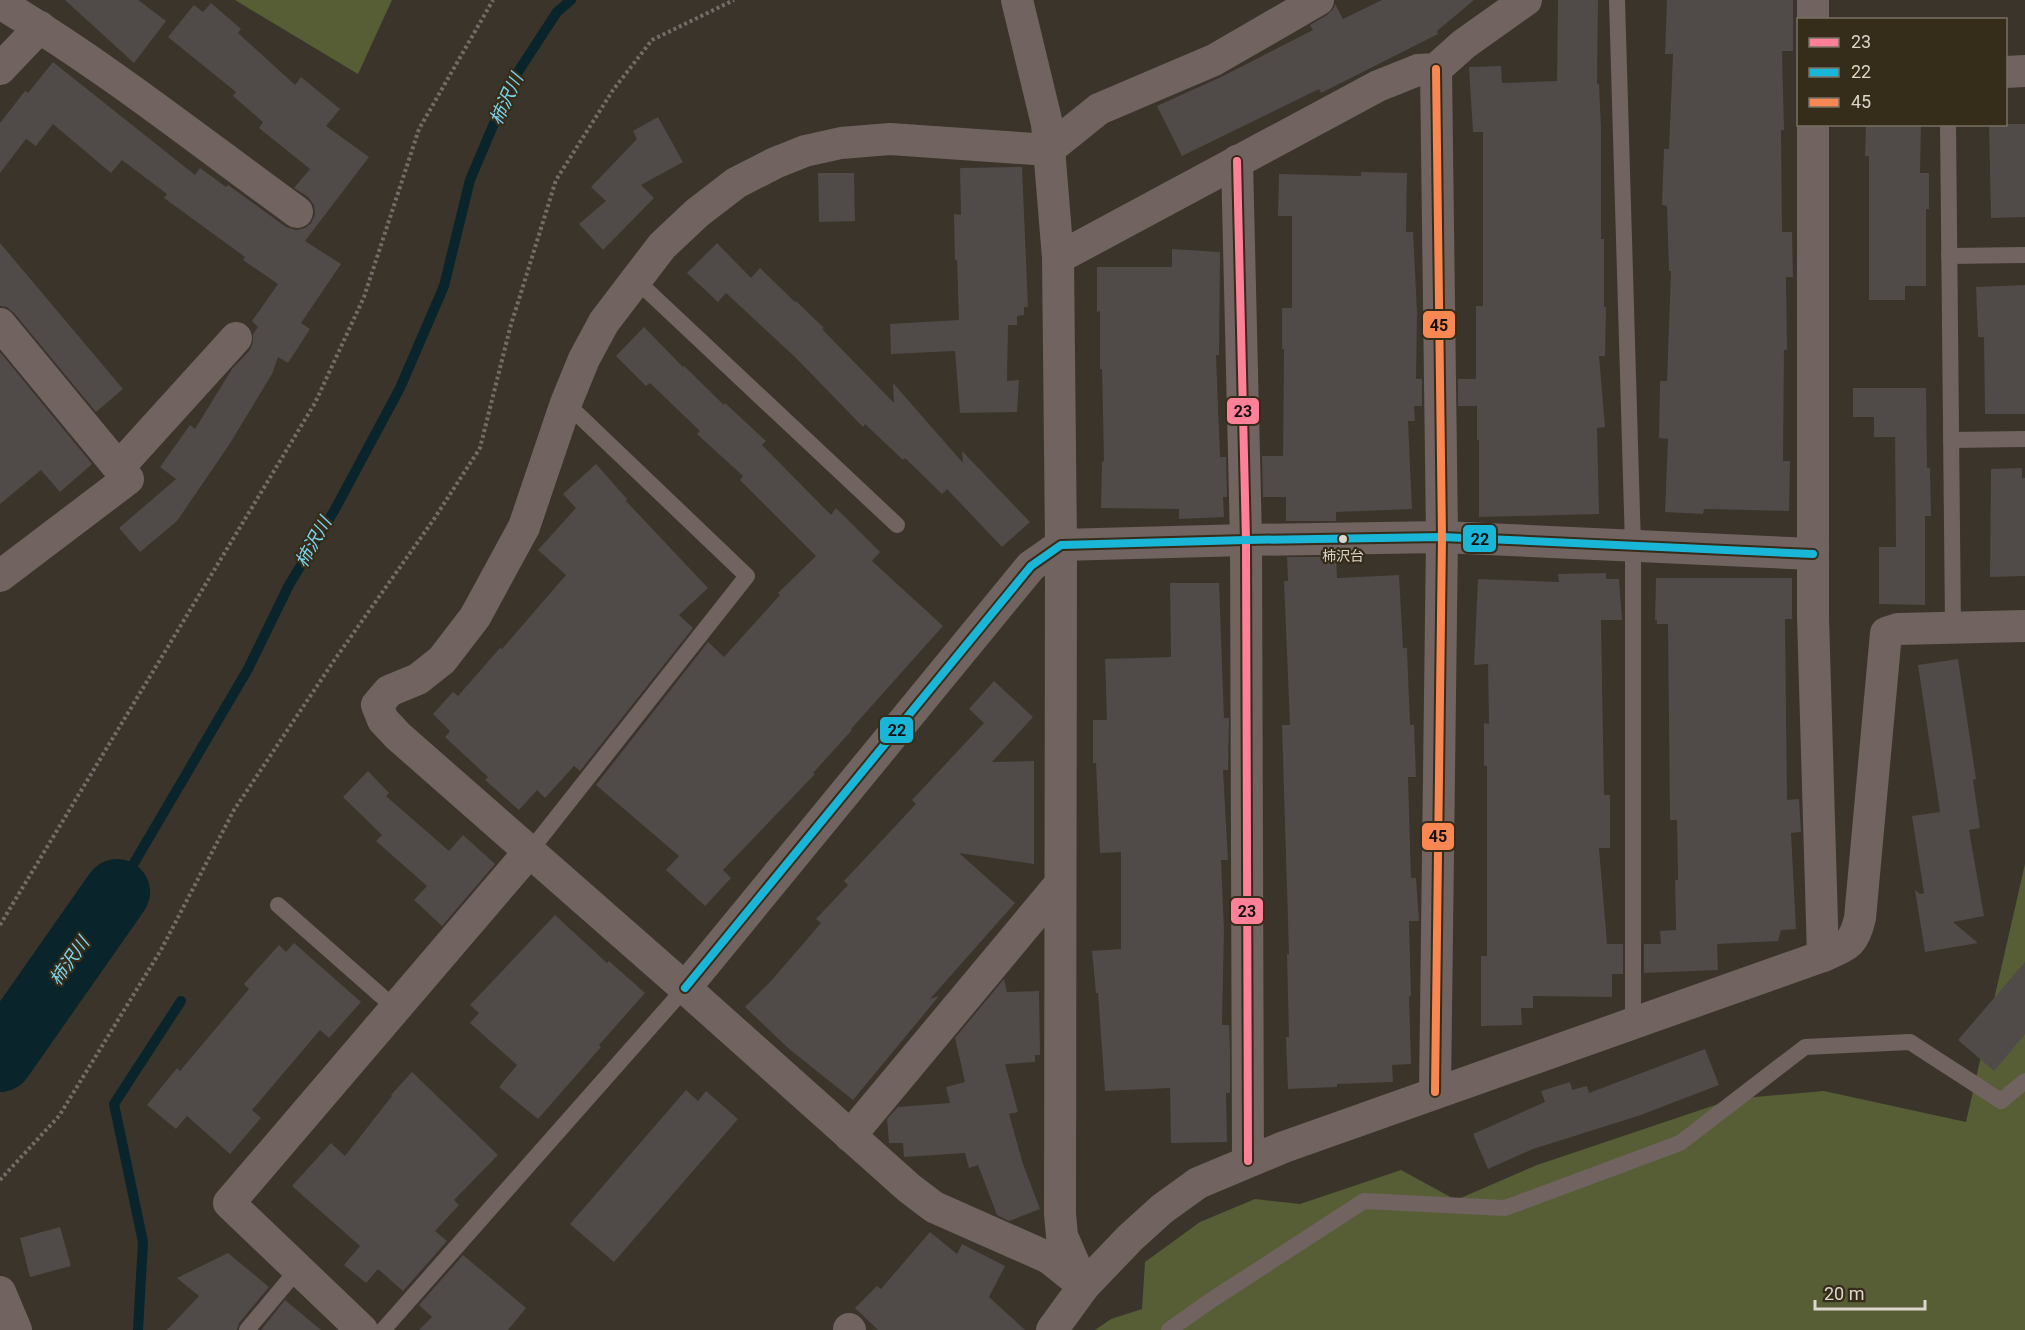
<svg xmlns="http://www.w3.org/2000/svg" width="2025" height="1330" font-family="Roboto,'Noto Sans JP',sans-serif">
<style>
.forest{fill:#575e36}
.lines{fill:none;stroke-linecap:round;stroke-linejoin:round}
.stream{stroke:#09242a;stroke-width:10}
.river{stroke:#09242a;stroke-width:66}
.building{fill:#504a49}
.path{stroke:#766b68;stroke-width:4;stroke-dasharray:3 3;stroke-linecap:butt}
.service{stroke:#706360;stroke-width:16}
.minor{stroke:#706360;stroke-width:32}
.bus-1-casing{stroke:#362c1a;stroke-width:12}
.bus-2-casing{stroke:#362c1a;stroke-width:12}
.bus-3-casing{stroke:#362c1a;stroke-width:12}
.bus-1{stroke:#ff8098;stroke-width:8}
.bus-2{stroke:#1ab6d8;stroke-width:8}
.bus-3{stroke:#f88751;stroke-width:8}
.bus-dot{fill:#dcd6cb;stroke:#362c1a;stroke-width:2}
.labels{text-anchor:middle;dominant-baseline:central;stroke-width:4.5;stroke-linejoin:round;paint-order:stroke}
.bus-label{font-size:14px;fill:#dcd6cb;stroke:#362c1a}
.water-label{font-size:18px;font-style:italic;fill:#7bd6f0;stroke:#362c1a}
.line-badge{stroke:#362c1a;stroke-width:2}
.pale-badge-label{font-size:16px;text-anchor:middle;font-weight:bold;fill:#111}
</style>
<rect width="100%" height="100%" fill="#3a342a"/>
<g class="forest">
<path d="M235,0h157l-34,74z"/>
<path d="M2025,864v466h-930l16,-11 31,-10 3,-47 55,-40 55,-23 45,5 101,-34 55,30 81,-35 196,-66 91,-8 142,31z"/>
</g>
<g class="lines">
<g class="stream">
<path d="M117,892l131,-223 41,-84 45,-74 66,-123 44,-102 26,-106 42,-99 45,-69 14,-12"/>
<path d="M138,1330l5,-88 -29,-138 67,-103"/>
</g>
<path class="river" d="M0,1059l117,-167"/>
</g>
<g class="building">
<path d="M65,0h73l28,21 -32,42z"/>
<path d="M1382,0h92l-37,31 1,3 -117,59 -2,-4 -137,67 -25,-50 64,-29 92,-47 -3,-5 17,-10 6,-6 2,-5 8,15z"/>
<path d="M1558,0h40l-1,84h2l2,44v111h3v68h2l-1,49h-6l6,71 -8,1 2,86 -120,3v-77h-2v-34h-19v-27h18v-73h7v-174h-10l-4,-65 32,-1 1,17 55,-2z"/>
<path d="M1667,0h126v51h-11l2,79h-3l1,102h10l1,45h-7l1,73h-3l-1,111h7l-1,50 -85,-2 -1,5 -38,-2 3,-73 -9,-1 1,-57h7l4,-110h-2l-2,-65 -5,-1 2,-56h5l4,-95h-8z"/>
<path d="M211,3l30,26 -3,4 57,52 6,-8 39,32 -14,17 43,31 -64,84 36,23 -40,59 9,6 -22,34 -10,-6 -6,17 -43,71 -52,76 -37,31 -21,-24 57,-49 -16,-12 30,-42 5,4 37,-60 18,-19 3,-8v-8l5,-7 -6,-6 26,-37 -35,-24 2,-3 -81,-59 3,-4 -45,-34 -11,13 -58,-49 -17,22 -10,-7 -26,34v-50l25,-32 3,2 25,-31 142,113 5,-7 26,19 2,-2 58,42 10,3 9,-2 6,-5 4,-8 -1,-10 -6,-8 -14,-9 16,-19 -51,-41 4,-6 -30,-26 3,-4 -68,-55 26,-32 9,7z"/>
<path d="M658,117l25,45 -42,23 13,13 -51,52 -24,-26 27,-23 -15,-14 46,-48 -4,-8z"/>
<path d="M1866,124h55l-1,49h9v36h-3v77h-21v14h-36v-144h-4z"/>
<path d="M1989,124h36v93l-34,1z"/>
<path d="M1022,167l6,140h-4v8l-7,1v9h-9l-1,56 12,-1 -2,32 -57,1 -5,-62 -64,3 -1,-30 69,-4 -2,-60h-2l-1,-46 7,1 -1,-47z"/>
<path d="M1361,172l46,1 -1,59h7l4,80 -1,67h6v27h-8l1,15h-7l4,88 -76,3v9h-50v-24h-23l-1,-41h21l1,-107h-2v-41h10v-92h-14l1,-42 82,2z"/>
<path d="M818,173h36l1,48 -36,1z"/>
<path d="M0,243l123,146 -27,23 -82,-99 -7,-6 -7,-1z"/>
<path d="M717,243l34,35 9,-10 35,34 1,-1 28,27 -2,1 72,74 -1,-20 70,80 -1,-12 68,71 -28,25 -55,-58 -5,5 -37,-36 -2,2 -38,-36 -2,3 -68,-70 -69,-64 -8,9 -31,-29z"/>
<path d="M1172,249l48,3 -1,103h-3l4,102h6l1,40h-4l1,20 -45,2v-10l-78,-1 1,-47 2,1 -2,-93h-2v-58l-3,1v-45h75z"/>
<path d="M2025,285v129h-40l-1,-77h-6l-2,-50z"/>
<path d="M644,327l39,40 1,-1 40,39 1,-2 41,38 -4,4 69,70 5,-7 44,44 -8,9 71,65 -92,103 1,1 -39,43 2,1 -92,96 8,8 -26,28 -39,-36 13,-14 -83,-71 112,-143 16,15 56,-62 -2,-2 38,-37 -76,-76 3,-4 -46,-42 3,-3 -50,-48 -4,3 -30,-30z"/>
<path d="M0,352l92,112 -32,28 -19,-22 -41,34z"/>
<path d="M1853,388h73l1,80h3l1,48h-6v89l-46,-1v-57h17l-1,-110h-21v-20h-21z"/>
<path d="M596,464l31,35 -1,2 82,87 -29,27 14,13 -113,143 -6,-5 -29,32 -8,-8 -18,20 -34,-30 3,-3 -43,-40 5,-6 -17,-17 20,-22 5,4 42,-48 2,1 64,-74 -28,-25 38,-42 -13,-14z"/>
<path d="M2022,468v10h3v98l-35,1 1,-108z"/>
<path d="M1287,557h49l1,21 62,-3 4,73h4l3,77h4l2,52h-8l3,101h5l3,43h-10l2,75h-2l2,68 -19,1 1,17 -56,2v3l-49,2 -2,-52h3l-2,-83h2l-7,-229h8l-6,-144h4z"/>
<path d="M1606,573v6h13l3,41h-21l3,175h6v53h-11l8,96h16v30h-11v23l-79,-1v12h-12l1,17 -41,1v-70h6v-190h-3v-43l5,1 -1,-60 -14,1 4,-86 81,3 -1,-8z"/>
<path d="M1656,578h136v41h-7l2,181 12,-1 2,33 -10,1 5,96 -15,1 -3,11 -61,3 1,26 -74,3v-29h17l-1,-13 16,-1 -1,-50h3l-1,-60h-7l-2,-196h-11v-4h-2z"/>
<path d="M1170,583h49l5,135h5l-1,52h-5l5,90h-7l3,70 -2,95h7l1,22v46h-4l1,49 -56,1 -1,-55 -65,3 -7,-98h-2l-4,-42 29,-2v-97l-21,1 -4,-90h-3v-43h14l-2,-61 66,-2z"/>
<path d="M1958,659l18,120 -3,1 7,48 -11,2 15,86 -31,6 25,21 -53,9 -10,-62 5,4 4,-1 -12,-77 28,-4 -22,-147z"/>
<path d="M994,681l39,36 -41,45 42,-1v103l-75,-11 56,50 -85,96 9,-3 -86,104 -65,-52 -43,-41 26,-26 50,-58 -5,-4 32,-34 -4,-4 72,-77 -4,-4 72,-77 -15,-14z"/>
<path d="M368,771l21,22 -3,3 63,55 14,-16 32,29 -53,62 -28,-26 13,-14 -51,-45 6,-6 -39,-38z"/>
<path d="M555,915l52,48 2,-2 36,32 -46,52 2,2 -63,72 -39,-32 18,-22 -47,-42 9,-10 -9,-8z"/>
<path d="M294,943l67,59 -32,36 -9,-8 -68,80 9,8 -31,36 -43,-38 -11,13 -29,-24 30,-37 3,3 69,-82 -5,-5 35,-39 7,7z"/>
<path d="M2025,962v72l-31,37 -36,-31z"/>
<path d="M1004,979l3,13 32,-1 1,64h-5v7l-30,2 13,48 -9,2 14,50 17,45 -31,12 -12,-6 -19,-50 -9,3 -4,-15 -61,4 -1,-14h-14l-2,-24 11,-12 52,-4 -4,-16 19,-5 -10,-44z"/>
<path d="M1705,1049l14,36 -81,31 -105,33 -45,20 -15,-35 72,-32 -4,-11 29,-9 2,8 15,-4 2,7z"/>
<path d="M412,1072l86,83 -44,45 5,5 -24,26 12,10 -44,50 -25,-22 -12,14 -22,-18 16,-19 -68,-60 39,-43 14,13 47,-60 -1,-1z"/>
<path d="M686,1090l12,11 8,-10 32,28 -124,143 -44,-38z"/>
<path d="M60,1227l11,39 -41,11 -10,-39z"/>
<path d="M930,1232l27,22 5,-10 43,22 -16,31 36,33h-147l-23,-22 22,-22 4,3z"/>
<path d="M228,1253l41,34 -30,36 -2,7h-70l32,-34 -22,-18z"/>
<path d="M463,1255l63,53 -18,22h-89l13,-13 -13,-12z"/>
<path d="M285,1300l36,30h-60z"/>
</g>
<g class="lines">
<g class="path">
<path d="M0,925l315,-522 49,-106 55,-168 74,-129"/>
<path d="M0,1180l59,-64 102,-166 73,-140 99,-148 101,-143 46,-71 30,-120 46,-148 57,-90 39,-50 82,-40"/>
</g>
<g class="service">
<path d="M1617,0l16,546v477"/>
<path d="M1948,124l5,504"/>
<path d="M1949,256l76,-1"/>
<path d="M636,280l261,245"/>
<path d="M1951,440l74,-1"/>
<path d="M530,851l217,-275 -181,-173"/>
<path d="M278,905l117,103"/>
<path d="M247,1330l51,-61"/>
<path d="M383,1330l302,-342"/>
<path d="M1169,1330l41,-29 154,-100 141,7 175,-65 125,-96 105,-5 91,59 24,-20"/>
</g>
<g class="minor">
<path d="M1017,0l30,124 11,134 3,287 -1,669 2,22 20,46"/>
<path d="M0,3c104,62 199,138 297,209"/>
<path d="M1813,20v-20"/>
<path d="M0,69l40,-42"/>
<path d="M2006,72l19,-1"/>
<path d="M1813,124v493l10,339"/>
<path d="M1237,161l9,379 2,621"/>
<path d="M1058,258l320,-172 40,-16 18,-1 28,-25 62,-44"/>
<path d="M0,324l128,155 -128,97"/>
<path d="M119,467l117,-129"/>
<path d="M685,988l346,-422 30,-21 185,-5 196,-3 371,17"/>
<path d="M1435,1092l7,-555 -6,-468"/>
<path d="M850,1136l210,-252"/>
<path d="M1084,1286l-35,-28 -115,-51 -25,-19 -224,-200 -287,-252 -15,-16 -6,-15 12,-14 29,-12 24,-19 33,-43 49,-90 42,-124 18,-44 20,-37 32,-42 26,-34 35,-33 39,-30 39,-20 30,-12 36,-8 49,-4 158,11 51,-41 115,-49 104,-60"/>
<path d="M0,1292l16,38"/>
<path d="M849,1329l1,1"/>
<path d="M362,1330l-133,-127 301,-352"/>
<path d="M1052,1330l32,-44 46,-48 32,-29 36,-26 86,-36 539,-191c25,-11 31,-12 37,-38l26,-285 12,-4 127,-3"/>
</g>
<g class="bus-1-casing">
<path id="bus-1" d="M1237,161l9,379 2,621"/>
</g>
<g class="bus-2-casing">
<path id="bus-2" d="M685,988l346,-422 30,-21 185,-5 196,-3 371,17"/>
</g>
<g class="bus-3-casing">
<path id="bus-3" d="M1435,1092l7,-555 -6,-468"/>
</g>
<use href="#bus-1" class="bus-1"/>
<use href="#bus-2" class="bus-2"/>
<use href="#bus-3" class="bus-3"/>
</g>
<circle class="bus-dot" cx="1343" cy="539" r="5"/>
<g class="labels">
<g class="bus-label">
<text x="1343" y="556">柿沢台</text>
</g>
<g class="water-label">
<text transform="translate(506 99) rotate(-65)">柿沢川</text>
<text transform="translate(313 542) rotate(-61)">柿沢川</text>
<text transform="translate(69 961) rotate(-55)">柿沢川</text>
</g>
</g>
<g class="line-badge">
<rect x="1422" y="310" width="34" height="29" rx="6" fill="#f88751"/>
<rect x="1226" y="397" width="34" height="28" rx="6" fill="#ff8098"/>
<rect x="1462" y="524" width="35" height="29" rx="6" fill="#1ab6d8"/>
<rect x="879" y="716" width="35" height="28" rx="6" fill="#1ab6d8"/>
<rect x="1421" y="822" width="34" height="29" rx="6" fill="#f88751"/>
<rect x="1230" y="897" width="34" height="28" rx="6" fill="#ff8098"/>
</g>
<g class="pale-badge-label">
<text x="1439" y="331">45</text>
<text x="1243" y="417">23</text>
<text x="1480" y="545">22</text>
<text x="897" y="736">22</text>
<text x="1438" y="842">45</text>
<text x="1247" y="917">23</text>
</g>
<rect x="1797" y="18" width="210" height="108" fill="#362c1a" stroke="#787061" stroke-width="1.5"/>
<rect x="1809" y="38" width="30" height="9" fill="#ff8098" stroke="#787061" stroke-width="1.5"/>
<text x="1851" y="48" font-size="18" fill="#dcd6cb">23</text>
<rect x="1809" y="68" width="30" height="9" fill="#1ab6d8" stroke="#787061" stroke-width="1.5"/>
<text x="1851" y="78" font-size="18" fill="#dcd6cb">22</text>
<rect x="1809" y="98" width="30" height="9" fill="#f88751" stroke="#787061" stroke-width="1.5"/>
<text x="1851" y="108" font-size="18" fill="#dcd6cb">45</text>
<path d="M1815 1300v9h110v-9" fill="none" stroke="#dcd6cb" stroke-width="3"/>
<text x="1824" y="1300" font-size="18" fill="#dcd6cb" stroke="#362c1a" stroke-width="4.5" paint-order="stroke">20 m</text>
</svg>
